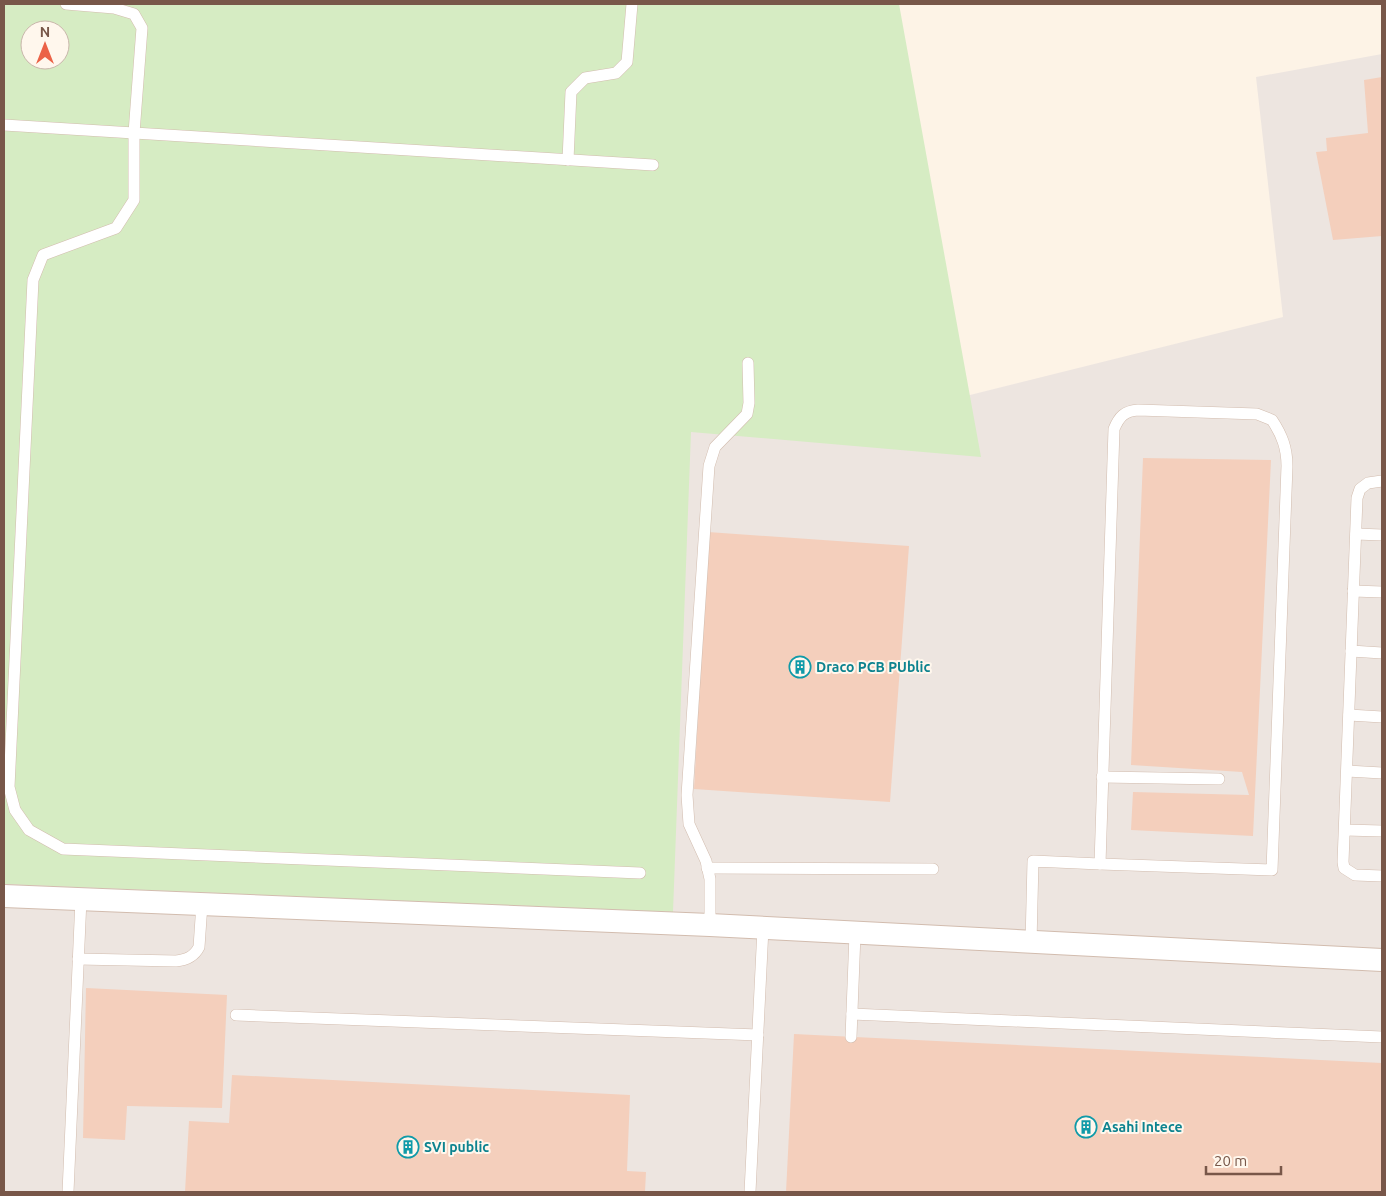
<svg xmlns="http://www.w3.org/2000/svg" width="1386" height="1196" font-family="Ubuntu,sans-serif">
<style>
.industrial{fill:#ede5e0;fill-rule:evenodd}
.green{fill:#d6ecc3;fill-rule:evenodd}
.building{fill:#f4cfbc}
.lines{fill:none;stroke-linecap:round;stroke-linejoin:round}
.lane-casing{stroke:#d2bcae;stroke-width:12}
.street-casing{stroke:#d2bcae;stroke-width:24}
.lane{stroke:#fff;stroke-width:11}
.street{stroke:#fff;stroke-width:22}
.labels{text-anchor:middle;dominant-baseline:central;stroke-width:4;stroke-linejoin:round;paint-order:stroke}
.culture-label{font-size:14px;font-weight:bold;fill:#0d838f;stroke:#fff7ed;text-anchor:start}
</style>
<rect width="100%" height="100%" fill="#fdf3e6"/>
<path class="industrial" d="M4,4l966,391 313,-78 -27,-240 126,-23v1138h-1378zM30,30h30v30h-30z"/>
<path class="green" d="M4,4h895l82,453 -290,-25 -18,480 -669,-28zM30,30h30v30h-30z"/>
<g class="building">
<path d="M1382,77v159l-49,4 -17,-88 11,-1 -1,-13 42,-5 -4,-53z"/>
<path d="M1143,458l128,2 -18,376 -122,-6 2,-38 116,3 -7,-23 -111,-7z"/>
<path d="M708,532l201,14 -19,256 -196,-13z"/>
<path d="M86,988l141,7 -5,113 -95,-2 -2,34 -42,-2z"/>
<path d="M794,1034l588,29v129h-596z"/>
<path d="M232,1075l398,20 -3,76 19,1 -1,20h-460l4,-71 40,2z"/>
</g>
<g class="lines">
<g class="lane-casing">
<g id="lane">
<path d="M66,4l48,4 20,6 8,14 -8,105v67l-18,28 -73,27 -10,25 -24,507 6,23 14,20 34,19 577,24"/>
<path d="M4,125l649,40"/>
<path d="M568,160l3,-68 14,-14 31,-5 11,-11 5,-58"/>
<path d="M1138,410l119,4 15,6c10,15 15,28 15,46l-15,404 -172,-6 14,-435c5,-12 10,-18 24,-19z"/>
<path d="M1382,481l-14,2 -8,6 -3,9 -14,364 1,6 11,7 27,1"/>
<path d="M1356,534l26,1"/>
<path d="M1353,591l29,1"/>
<path d="M1351,651l31,2"/>
<path d="M1349,715l33,2"/>
<path d="M1347,771l35,2"/>
<path d="M1102,777l117,2"/>
<path d="M1345,830l37,1"/>
<path d="M707,868l226,1"/>
<path d="M710,925v-46l-4,-18 -17,-37 -2,-29 22,-329 6,-19 32,-33 2,-11 -1,-40"/>
<path d="M1031,943l2,-82 67,3"/>
<path d="M78,959l98,2c10,-1 18,-4 23,-14l3,-43"/>
<path d="M852,1014l530,23"/>
<path d="M236,1015l522,20"/>
<path d="M851,1037l4,-103"/>
<path d="M68,1192l13,-293"/>
<path d="M750,1192l13,-264"/>
</g>
</g>
<g class="street-casing">
<path id="street" d="M4,896l706,29 672,35"/>
</g>
<use href="#lane" class="lane"/>
<use href="#street" class="street"/>
</g>
<defs>
<g id="building-ring" transform="scale(1.125)"><circle r="9.5" fill="#fff7ed" stroke="#0f9aa8" stroke-width="1.5"/><path d="M-4-6H4V6H1V3H-1V6H-4ZM-2.5-4.3h1.7v1.8h-1.7ZM.8-4.3h1.7v1.8H.8ZM-2.5-1h1.7V.8h-1.7ZM.8-1h1.7V.8H.8Z" fill="#0f9aa8"/></g>
</defs>
<g fill-rule="evenodd">
<use href="#building-ring" x="800" y="667"/>
<use href="#building-ring" x="1086" y="1127"/>
<use href="#building-ring" x="408" y="1147"/>
</g>
<g class="labels">
<g class="culture-label">
<text x="816" y="667">Draco PCB PUblic</text>
<text x="1102" y="1127">Asahi Intece</text>
<text x="424" y="1147">SVI public</text>
</g>
</g>
<rect width="1386" height="1196" fill="none" stroke="#785749" stroke-width="10"/>
<g transform="translate(45 45)"><circle r="24" fill="#fff7ed" stroke="#c9b7ab"/>
<path d="M0-4L9 19L0 12L-9 19Z" fill="#eb6247"/>
<text y="-8" font-size="14" font-weight="bold" text-anchor="middle" fill="#785749">N</text>
</g>
<path d="M1206 1166v8h75v-8" fill="none" stroke="#785749" stroke-width="2.5"/>
<text x="1214" y="1166" font-size="15" fill="#785749" stroke="#fff7ed" stroke-width="4" paint-order="stroke">20 m</text>
</svg>
